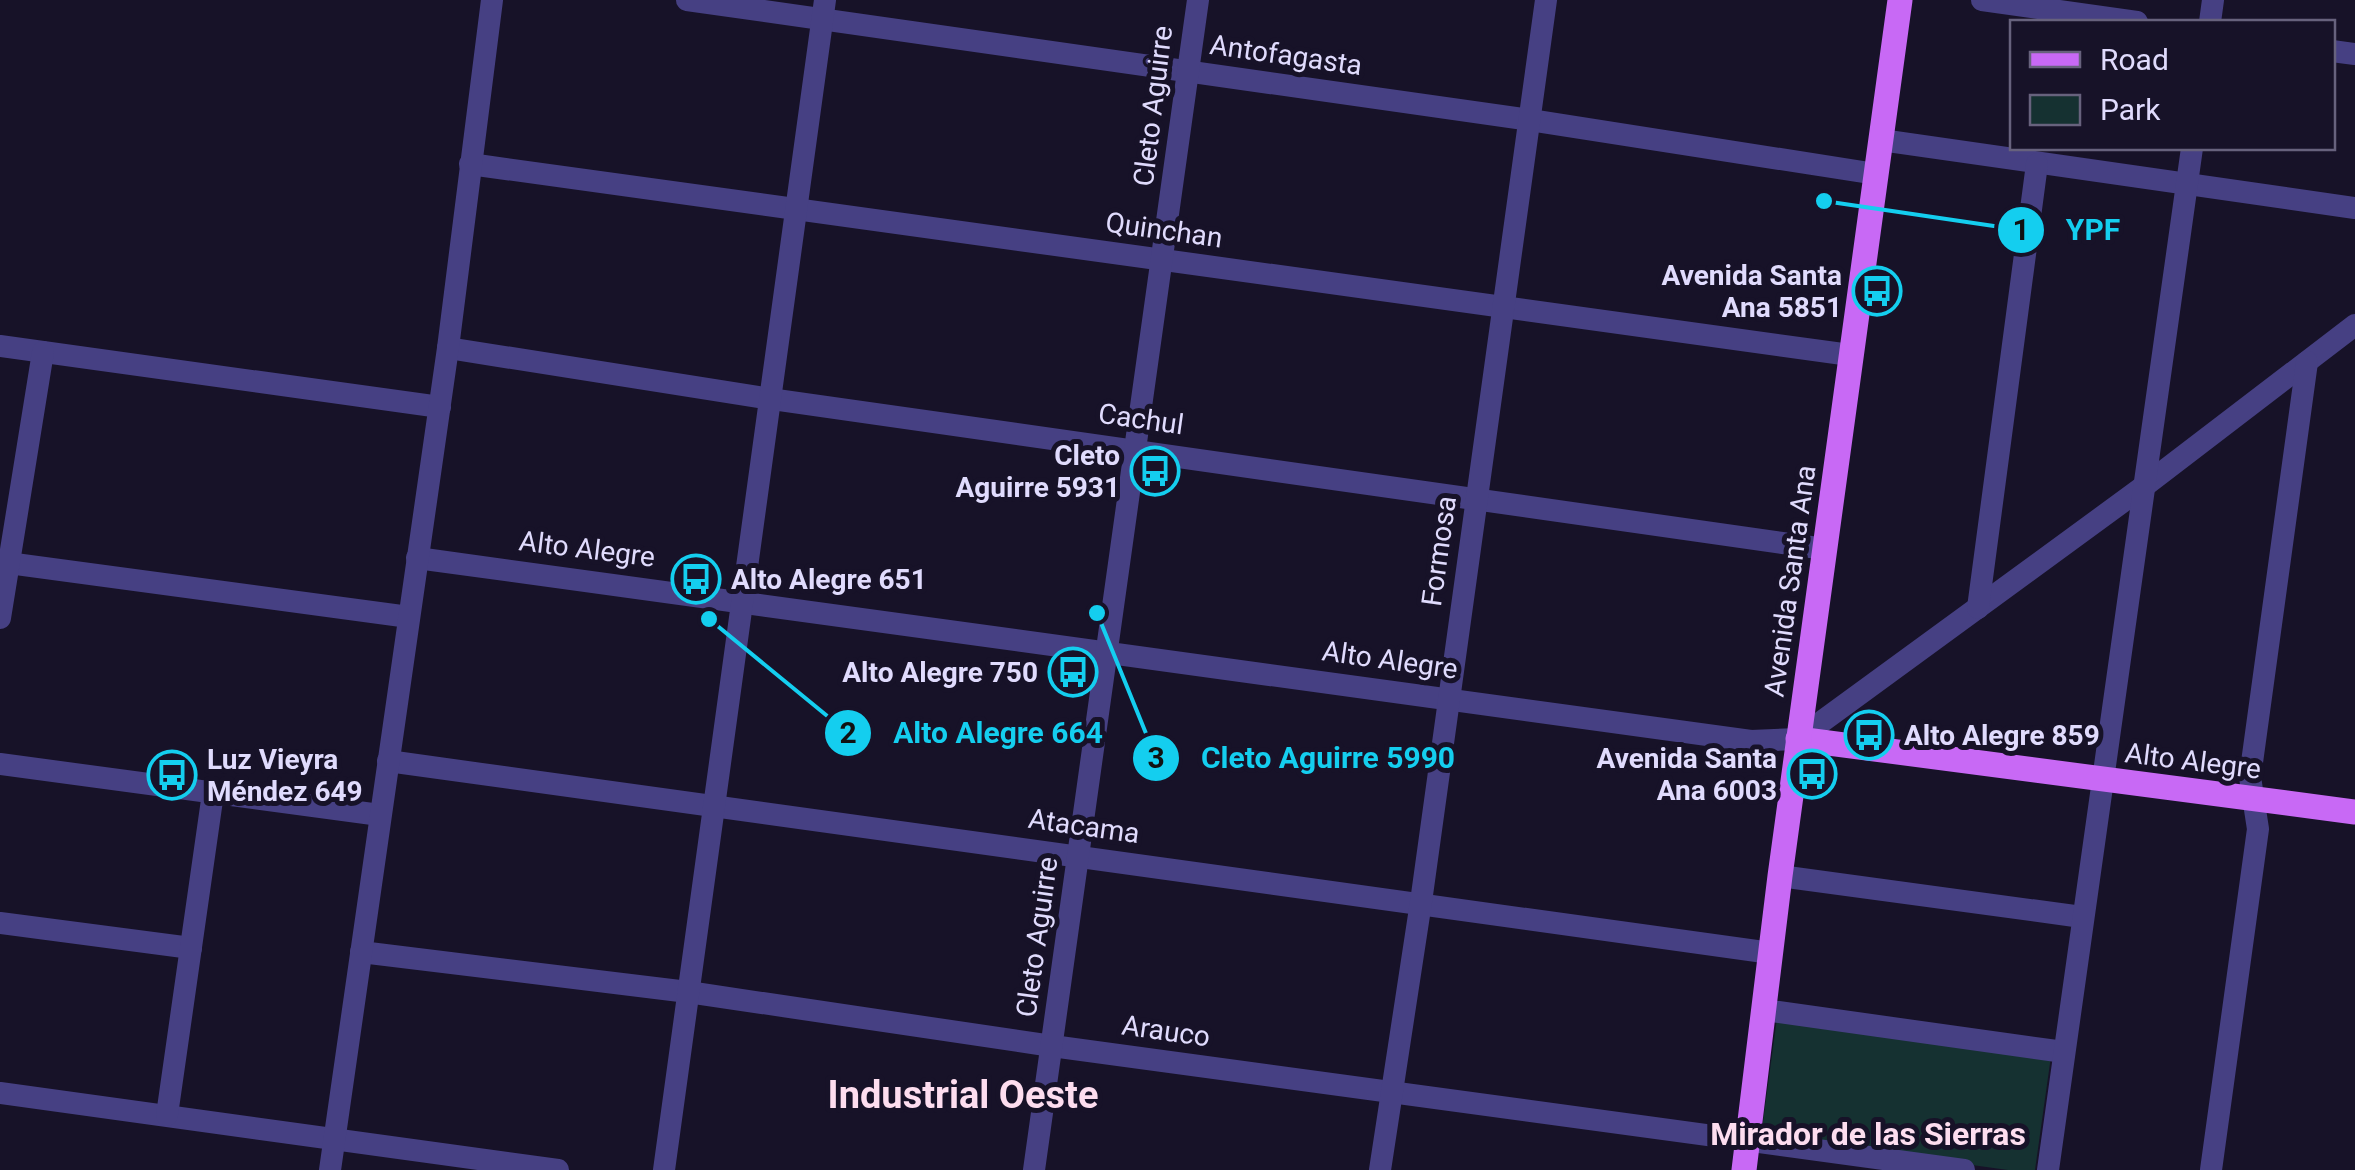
<svg xmlns="http://www.w3.org/2000/svg" width="2355" height="1170" font-family="Roboto,sans-serif">
<style>
.green{fill:#153131}
.lines{fill:none;stroke-linecap:round;stroke-linejoin:round}
.minor{stroke:#464083;stroke-width:22}
.major{stroke:#c869f5;stroke-width:25}
.labels{text-anchor:middle;dominant-baseline:central;stroke-width:10;stroke-linejoin:round;paint-order:stroke}
.street-label{font-size:28px;fill:#e0dbfd;stroke:#171228}
.poi-label{font-size:28px;font-weight:bold;fill:#e0dbfd;stroke:#171228;text-anchor:end}
.quarter-label{font-size:32px;font-weight:bold;fill:#fdddef;stroke:#171228}
.district-label{font-size:38px;font-weight:bold;fill:#fdddef;stroke:#171228}
.leader{fill:none;stroke:#14ceef;stroke-width:4}
.callout-dot{fill:#14ceef;stroke:#171228;stroke-width:4}
.mark-label{font-size:30px;text-anchor:middle;font-weight:bold;fill:#111}
.callout-label{font-size:30px;text-anchor:middle;font-weight:bold;fill:#14ceef;stroke:#171228;stroke-width:10;stroke-linejoin:round;paint-order:stroke}
</style>
<rect width="100%" height="100%" fill="#171228"/>
<path class="green" d="M1777,1018l274,38 -16,114h-27l-247,-34z"/>
<g class="lines">
<g class="minor">
<path d="M687,0l843,120 346,54"/>
<path d="M1982,0l155,22"/>
<path d="M2210,22l3,-22"/>
<path d="M2332,51l23,3"/>
<path d="M1881,140l474,68"/>
<path d="M470,164l1380,191"/>
<path d="M0,346l440,61"/>
<path d="M448,348l323,51 1054,150"/>
<path d="M417,558l1334,183 47,-2 349,-255 208,-159"/>
<path d="M0,562l409,55"/>
<path d="M1978,608l59,-444"/>
<path d="M0,618l43,-266"/>
<path d="M388,761l1383,192"/>
<path d="M0,764l380,51"/>
<path d="M1780,876l302,41"/>
<path d="M0,923l191,25"/>
<path d="M361,952l327,40 364,54 912,124"/>
<path d="M1764,1010l300,42"/>
<path d="M0,1093l558,77"/>
<path d="M167,1115l46,-322"/>
<path d="M330,1170l118,-822 44,-348"/>
<path d="M664,1170l161,-1170"/>
<path d="M1034,1170l164,-1170"/>
<path d="M1380,1170l41,-268 125,-902"/>
<path d="M2048,1170l144,-1022"/>
<path d="M2211,1170l47,-341 -8,-52 57,-415"/>
</g>
<g class="major">
<path d="M1798,739l557,73"/>
<path d="M1744,1170l36,-294 120,-876"/>
</g>
</g>
<defs>
<g id="bus-ring" transform="scale(2.5)"><circle r="9.5" fill="#171228" stroke="#14ceef" stroke-width="1.5"/><path d="M-5-6H5V4H4V6H2V4H-2V6H-4V4H-5ZM-3.5-4V0h7V-4ZM-3.5 1.2v1.5H-2V1.2ZM2 1.2v1.5H3.5V1.2Z" fill="#14ceef"/></g>
</defs>
<g fill-rule="evenodd">
<use href="#bus-ring" x="1877" y="291"/>
<use href="#bus-ring" x="1155" y="471"/>
<use href="#bus-ring" x="696" y="579"/>
<use href="#bus-ring" x="1073" y="672"/>
<use href="#bus-ring" x="1869" y="735"/>
<use href="#bus-ring" x="1812" y="774"/>
<use href="#bus-ring" x="172" y="775"/>
</g>
<g class="labels">
<g class="street-label">
<text transform="translate(1286 55) rotate(8)">Antofagasta</text>
<text transform="translate(1153 106) rotate(-83)">Cleto Aguirre</text>
<text transform="translate(1164 230) rotate(8)">Quinchan</text>
<text transform="translate(1141 419) rotate(8)">Cachul</text>
<text transform="translate(587 549) rotate(7)">Alto Alegre</text>
<text transform="translate(1439 551) rotate(-82)">Formosa</text>
<text transform="translate(1790 581) rotate(-82)">Avenida Santa Ana</text>
<text transform="translate(1390 660) rotate(8)">Alto Alegre</text>
<text transform="translate(2193 761) rotate(7)">Alto Alegre</text>
<text transform="translate(1084 826) rotate(8)">Atacama</text>
<text transform="translate(1037 937) rotate(-82)">Cleto Aguirre</text>
<text transform="translate(1166 1031) rotate(8)">Arauco</text>
</g>
<g class="poi-label">
<text x="1842" y="275">Avenida Santa<tspan x="1842" dy="32">Ana 5851</tspan></text>
<text x="1120" y="455">Cleto<tspan x="1120" dy="32">Aguirre 5931</tspan></text>
<text x="731" y="579" text-anchor="start">Alto Alegre 651</text>
<text x="1038" y="672">Alto Alegre 750</text>
<text x="1904" y="735" text-anchor="start">Alto Alegre 859</text>
<text x="1777" y="758">Avenida Santa<tspan x="1777" dy="32">Ana 6003</tspan></text>
<text x="207" y="759" text-anchor="start">Luz Vieyra<tspan x="207" dy="32">Méndez 649</tspan></text>
</g>
<g class="quarter-label">
<text x="1868" y="1134">Mirador de las Sierras</text>
</g>
<g class="district-label">
<text x="963" y="1095">Industrial Oeste</text>
</g>
</g>
<path class="leader" d="M1824 201L2021 230M709 619L848 733M1097 613L1156 758"/>
<g class="callout-dot">
<circle cx="1824" cy="201" r="10"/>
<circle cx="709" cy="619" r="10"/>
<circle cx="1097" cy="613" r="10"/>
<circle cx="2021" cy="230" r="25"/>
<circle cx="848" cy="733" r="25"/>
<circle cx="1156" cy="758" r="25"/>
</g>
<g class="mark-label">
<text x="2021" y="240">1</text>
<text x="848" y="743">2</text>
<text x="1156" y="768">3</text>
</g>
<g class="callout-label">
<text x="2093" y="240">YPF</text>
<text x="998" y="743">Alto Alegre 664</text>
<text x="1328" y="768">Cleto Aguirre 5990</text>
</g>
<rect x="2010" y="20" width="325" height="130" fill="#171228" stroke="#67627d" stroke-width="2.5"/>
<rect x="2030" y="52" width="50" height="15" fill="#c869f5" stroke="#67627d" stroke-width="2.5"/>
<text x="2100" y="70" font-size="30" fill="#e0dbfd">Road</text>
<rect x="2030" y="95" width="50" height="30" fill="#153131" stroke="#67627d" stroke-width="2.5"/>
<text x="2100" y="120" font-size="30" fill="#e0dbfd">Park</text>
</svg>
